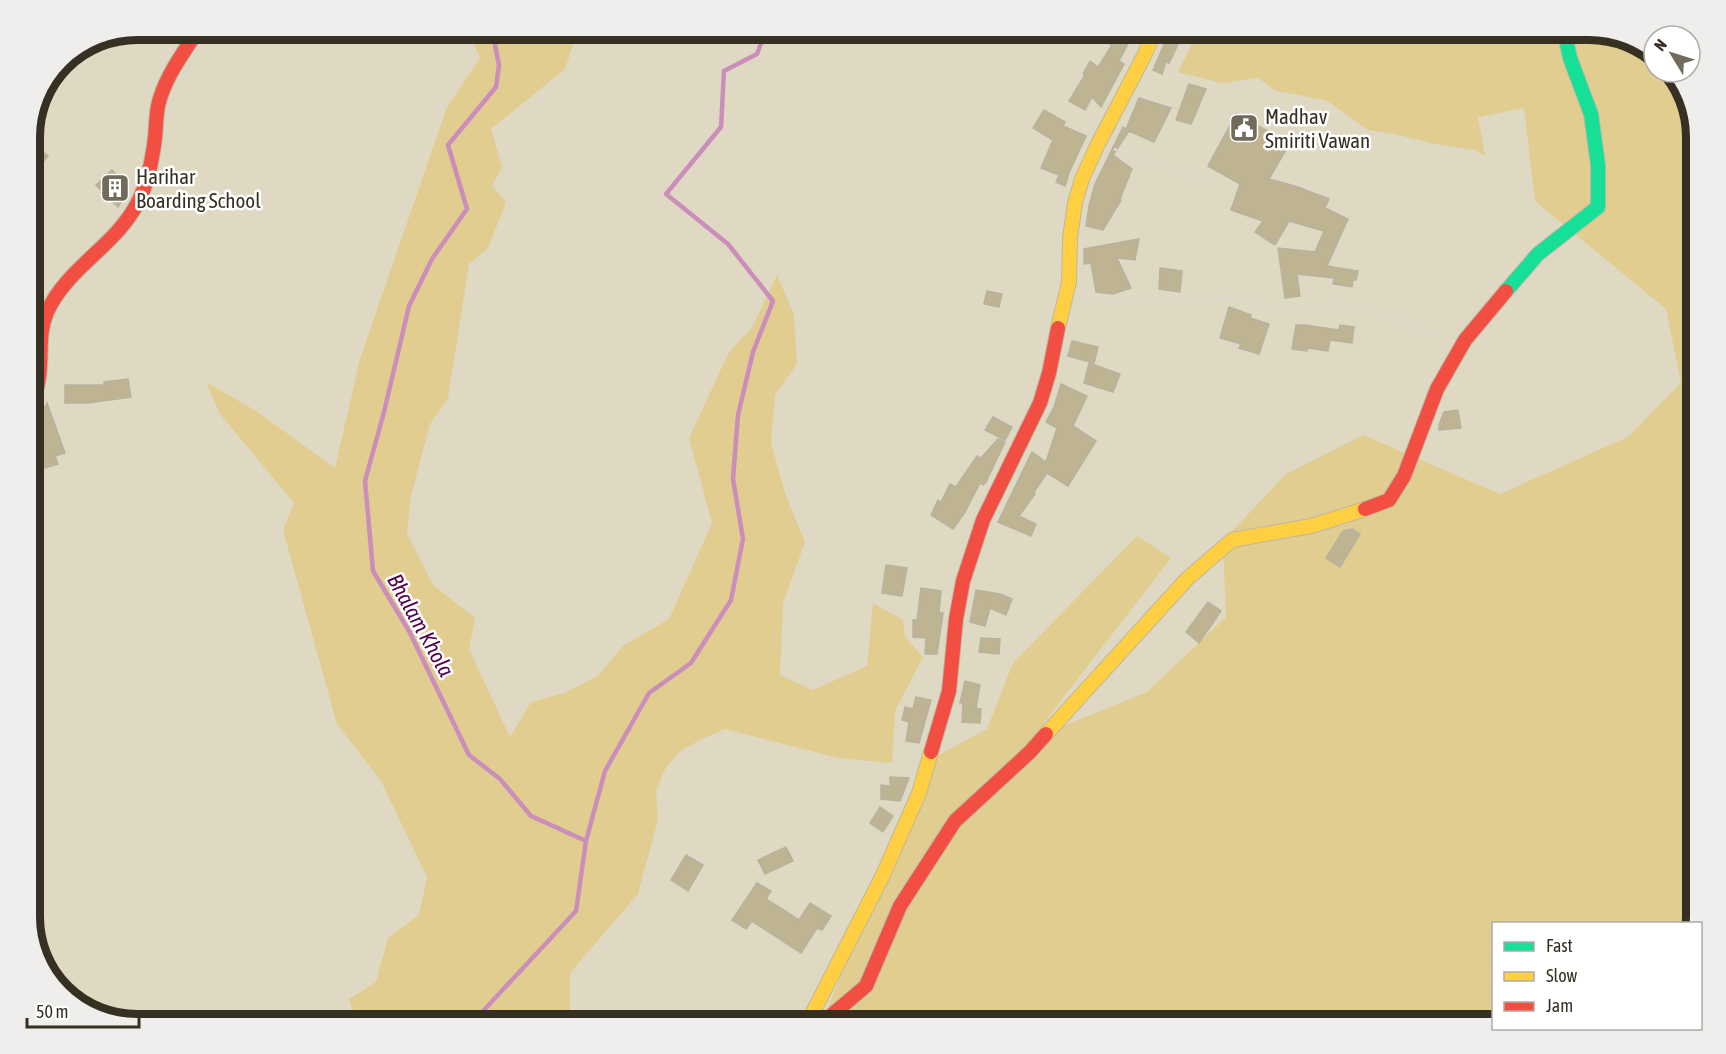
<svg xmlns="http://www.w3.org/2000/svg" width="1726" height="1054" font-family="'Asap Condensed',sans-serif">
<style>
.green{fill:#e0cd8f}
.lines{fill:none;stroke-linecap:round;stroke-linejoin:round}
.stream{stroke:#cb8ebb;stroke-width:4.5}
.building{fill:#beb492;stroke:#b7b2a1;stroke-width:1.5}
.fast-casing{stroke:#bcb8a6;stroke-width:16}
.slow-casing{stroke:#bcb8a6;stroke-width:16}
.jam-casing{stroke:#bcb8a6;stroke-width:16}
.path{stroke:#dcdad3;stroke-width:3;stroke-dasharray:3 4.5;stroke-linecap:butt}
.fast{stroke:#16e098;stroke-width:14}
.slow{stroke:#ffcf43;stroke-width:14}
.jam{stroke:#f24e42;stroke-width:14}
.labels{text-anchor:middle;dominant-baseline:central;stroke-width:5;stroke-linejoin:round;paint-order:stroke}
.poi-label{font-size:21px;fill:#353021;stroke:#fff;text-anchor:start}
.water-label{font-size:22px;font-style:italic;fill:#54024e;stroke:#fff}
.rim{fill:none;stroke:#353021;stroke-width:8}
</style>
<rect width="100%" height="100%" fill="#dfd9c3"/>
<g class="green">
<path d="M468,30h110l-13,39 -74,60 11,38 -10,19 14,16 -18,46 -19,16 -21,134 -18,26 -19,72 -4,38 26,51 42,33 -6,31 41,88 21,-35 33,-9 34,-17 25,-30 46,-27 43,-96 -23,-85 40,-86 23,-24 25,-53 17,40 3,49 -22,31 -4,49 15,52 19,46 -22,61 -3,72 33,15 54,-24 6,-63 30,17 2,17 18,20 -28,54 -3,52 -54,-5 -113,-29 -21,9 -22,12 -16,17 -10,24 2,28 -20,75 -68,79v48l-13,3h-200l-8,-25 27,-17 12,-44 31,-23 8,-38 -46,-96 -44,-57 -54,-194 11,-27 -74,-89 -14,-32 50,29 79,57 25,-109 87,-252 33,-49z"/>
<path d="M1199,30h389l54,15 12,11v16h16l11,12 15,47v786l-2,6 -200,1 -1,100h-672l108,-264 58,-31 26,-66 124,-127 34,22 -128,166 20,2 84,-34 79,-75 -3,-76 63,-67 77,-39 137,59 128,-57 53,-54 -15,-74 -131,-108 -11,-93 -46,9 7,39 -10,-6 -39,-6 -42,-10 -26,-4 -42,-30 -50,-9 -18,-13 -36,5 -44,-11z"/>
</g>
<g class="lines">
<g class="stream">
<path d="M586,841l19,-70 44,-78 42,-30 40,-63 12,-61 -10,-60 5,-64 15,-63 20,-51 -45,-57 -62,-50 55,-67 3,-56 33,-17 9,-24"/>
<path d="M471,1024l105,-113 10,-70 -55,-25 -31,-37 -31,-24 -60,-124 -36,-60 -8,-90 19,-69 25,-106 23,-47 35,-50 -19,-64 48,-58 3,-22 -7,-35"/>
</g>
</g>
<g class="building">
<path d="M1082,30h53l-16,31 5,3 -23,43 -9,-10 -7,13 -16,-9 16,-26 -2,-1 7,-13 8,6 14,-22z"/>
<path d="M1169,30h13l-3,7 2,1 -12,25 -3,-1 -4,12 -9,-4 15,-35z"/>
<path d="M1189,84l17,5 -15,35 -15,-4z"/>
<path d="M1139,98l32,10 -17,34 -25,-11 -16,24 19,14 -12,30 1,1 -18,30 -17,-4 3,-20 6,-22 28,-57 3,2z"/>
<path d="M1044,110l21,12 -2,4 23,10 -17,37 -4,13 -9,-4 3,-7 -18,-7 12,-28 -20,-12z"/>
<path d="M1236,114l54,29 -21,36 26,7 34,13 -4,9 23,11 -21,47 31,5 -2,9h-3l-1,7 -19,-3 1,-6 -37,-4 3,22 -15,2 -7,-50 37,4 9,-21 -35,-10 -14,24 -20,-13 8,-11 -32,-11 9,-26 -32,-18z"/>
<path d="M35,146l13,10 -18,24v-27z"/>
<path d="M112,170l17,18 -11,19 -22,-22z"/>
<path d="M1139,239l-4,21 -18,-2 14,30 -18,6 -17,-2 -5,-29 -7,1v-15z"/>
<path d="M1160,268l22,3 -2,21 -21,-3z"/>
<path d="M987,291l15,3 -3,13 -15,-3z"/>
<path d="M1229,307l22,8 -1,3 19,6 -10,30 -20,-6 2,-4 -21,-6z"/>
<path d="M1296,325h9l34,5 1,-5 14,2 -2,16 -22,-3 -2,11 -21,-3v3l-15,-2z"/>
<path d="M1072,341l26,6 -4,16 -26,-7z"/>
<path d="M1089,363l31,11 -7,18 -29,-9z"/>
<path d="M128,379l3,18 -43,6h-23v-18h39v-3z"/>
<path d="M1061,384l26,12 -14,30 23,15 -28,45 -21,-13 -13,19 1,2 -16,22 17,8 -5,12 -33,-14 34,-70 14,10 11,-34 -11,-6 8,-15z"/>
<path d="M47,403l18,50 -10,3 3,8 -13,4 -13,-35 8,-4 2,-17z"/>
<path d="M1458,410l3,18 -22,2v-5l5,-13z"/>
<path d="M993,417l19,10 -7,13 -20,-10z"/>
<path d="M998,439l7,3 -19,40 -3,3 -3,-2 -15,29 -12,17 -22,-14 7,-15 3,2 9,-18 6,3 21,-31 4,2z"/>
<path d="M1352,529l8,5 -20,33 -14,-9 17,-27z"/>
<path d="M886,565l21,3 -5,28 -20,-3z"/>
<path d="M921,588l20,3 -2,21 4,1 -6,41h-12l1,-16 -13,-1v-17h4z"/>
<path d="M976,590l24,4 12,5 -6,16 -16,-7 -5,18 -15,-4z"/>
<path d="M1208,602l13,9 -22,32 -13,-11z"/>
<path d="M981,638l19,1 -1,15 -20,-2z"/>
<path d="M965,681l15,4 -4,23 5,1 -1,14 -18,-1 1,-19h-3z"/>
<path d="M916,697l15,3 -12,43 -13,-2 3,-19 -7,-2 3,-13 8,2z"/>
<path d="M890,777l19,1 -9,23 -19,-2v-14l9,1z"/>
<path d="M880,807l13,9 -10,16 -13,-9z"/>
<path d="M786,847l7,14 -28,13 -7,-14z"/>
<path d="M686,855l17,10 -15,26 -17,-11z"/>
<path d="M757,883l14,8 -5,8 33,21 11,-17 21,13 -9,14 -5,-2 -16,25 -49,-32 -6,8 -14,-9z"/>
</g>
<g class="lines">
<g class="fast-casing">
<path id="fast" d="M1506,291l32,-37 60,-47v-42l-7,-51 -21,-56 -6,-28"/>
</g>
<g class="slow-casing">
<g id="slow">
<path d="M1058,328l11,-46 1,-44 5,-35 7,-24 16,-35 47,-90 10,-24"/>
<path d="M1046,734l141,-155 45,-39 79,-14 54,-17"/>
<path d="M807,1024l76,-149 36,-82 12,-41"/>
</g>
</g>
<g class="jam-casing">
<g id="jam">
<path d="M30,405c18,-32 4,-63 17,-93 20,-44 68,-66 90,-108 11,-20 15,-44 18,-66 1,-10 1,-21 3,-32 6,-28 25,-52 40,-76"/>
<path d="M1365,509l24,-9 15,-24 33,-87 28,-49 41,-49"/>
<path d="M931,752l18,-61 7,-72 7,-38 20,-61 57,-117 9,-30 9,-45"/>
<path d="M821,1024l45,-38 34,-80 55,-85 75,-69 16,-18"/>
</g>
</g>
<g class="path">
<path d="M1114,149l19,6 20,9 60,19"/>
<path d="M1082,300l16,4 49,-4 22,3 48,-5 25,1 20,8 24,5 11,-4 39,-5 61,13 27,17 22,4"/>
</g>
<use href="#fast" class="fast"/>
<use href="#slow" class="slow"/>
<use href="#jam" class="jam"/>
</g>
<defs>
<g id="civic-square" transform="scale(1.5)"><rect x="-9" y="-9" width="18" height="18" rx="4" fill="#706b5a" stroke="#fff"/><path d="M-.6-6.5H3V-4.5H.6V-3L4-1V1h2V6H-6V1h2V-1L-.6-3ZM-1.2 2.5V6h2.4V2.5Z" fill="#fff"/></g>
<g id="building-square" transform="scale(1.5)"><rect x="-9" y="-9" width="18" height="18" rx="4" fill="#706b5a" stroke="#fff"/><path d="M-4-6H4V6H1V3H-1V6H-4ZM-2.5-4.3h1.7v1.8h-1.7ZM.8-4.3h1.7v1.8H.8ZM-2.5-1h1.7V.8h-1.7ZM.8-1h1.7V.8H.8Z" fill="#fff"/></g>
</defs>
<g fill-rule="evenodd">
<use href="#civic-square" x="1244" y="128"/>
<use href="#building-square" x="115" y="188"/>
</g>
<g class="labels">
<g class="poi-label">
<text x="1265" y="116">Madhav<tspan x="1265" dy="24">Smiriti Vawan</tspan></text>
<text x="136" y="176">Harihar<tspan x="136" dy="24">Boarding School</tspan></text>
</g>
<g class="water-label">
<text transform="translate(421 625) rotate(61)">Bhalam Khola</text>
</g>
</g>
<path d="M0 0H1726V1054H0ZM137 40H1589A97 97 0 0 1 1686 137V917A97 97 0 0 1 1589 1014H137A97 97 0 0 1 40 917V137A97 97 0 0 1 137 40Z" fill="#efeeed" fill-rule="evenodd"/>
<path class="rim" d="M137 40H1589A97 97 0 0 1 1686 137V917A97 97 0 0 1 1589 1014H137A97 97 0 0 1 40 917V137A97 97 0 0 1 137 40Z"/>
<rect x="1492" y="922" width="210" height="108" fill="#ffffff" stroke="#aeaca6" stroke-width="1.5"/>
<rect x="1504" y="942" width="30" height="9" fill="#16e098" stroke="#aeaca6" stroke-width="1.5"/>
<text x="1546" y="952" font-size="18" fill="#353021">Fast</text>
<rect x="1504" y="972" width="30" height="9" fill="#ffcf43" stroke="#aeaca6" stroke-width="1.5"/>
<text x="1546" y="982" font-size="18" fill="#353021">Slow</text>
<rect x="1504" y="1002" width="30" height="9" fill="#f24e42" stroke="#aeaca6" stroke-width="1.5"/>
<text x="1546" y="1012" font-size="18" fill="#353021">Jam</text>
<g transform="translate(1672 54) rotate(308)"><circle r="28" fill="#ffffff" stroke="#aeaca6" stroke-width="1.5"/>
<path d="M0-4.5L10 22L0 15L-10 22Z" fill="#706b5a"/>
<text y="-9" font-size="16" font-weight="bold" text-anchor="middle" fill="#353021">N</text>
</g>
<path d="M27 1018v9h112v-9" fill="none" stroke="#353021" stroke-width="3"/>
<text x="36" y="1018" font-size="18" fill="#353021" stroke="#ffffff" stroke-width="4.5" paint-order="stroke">50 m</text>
</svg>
